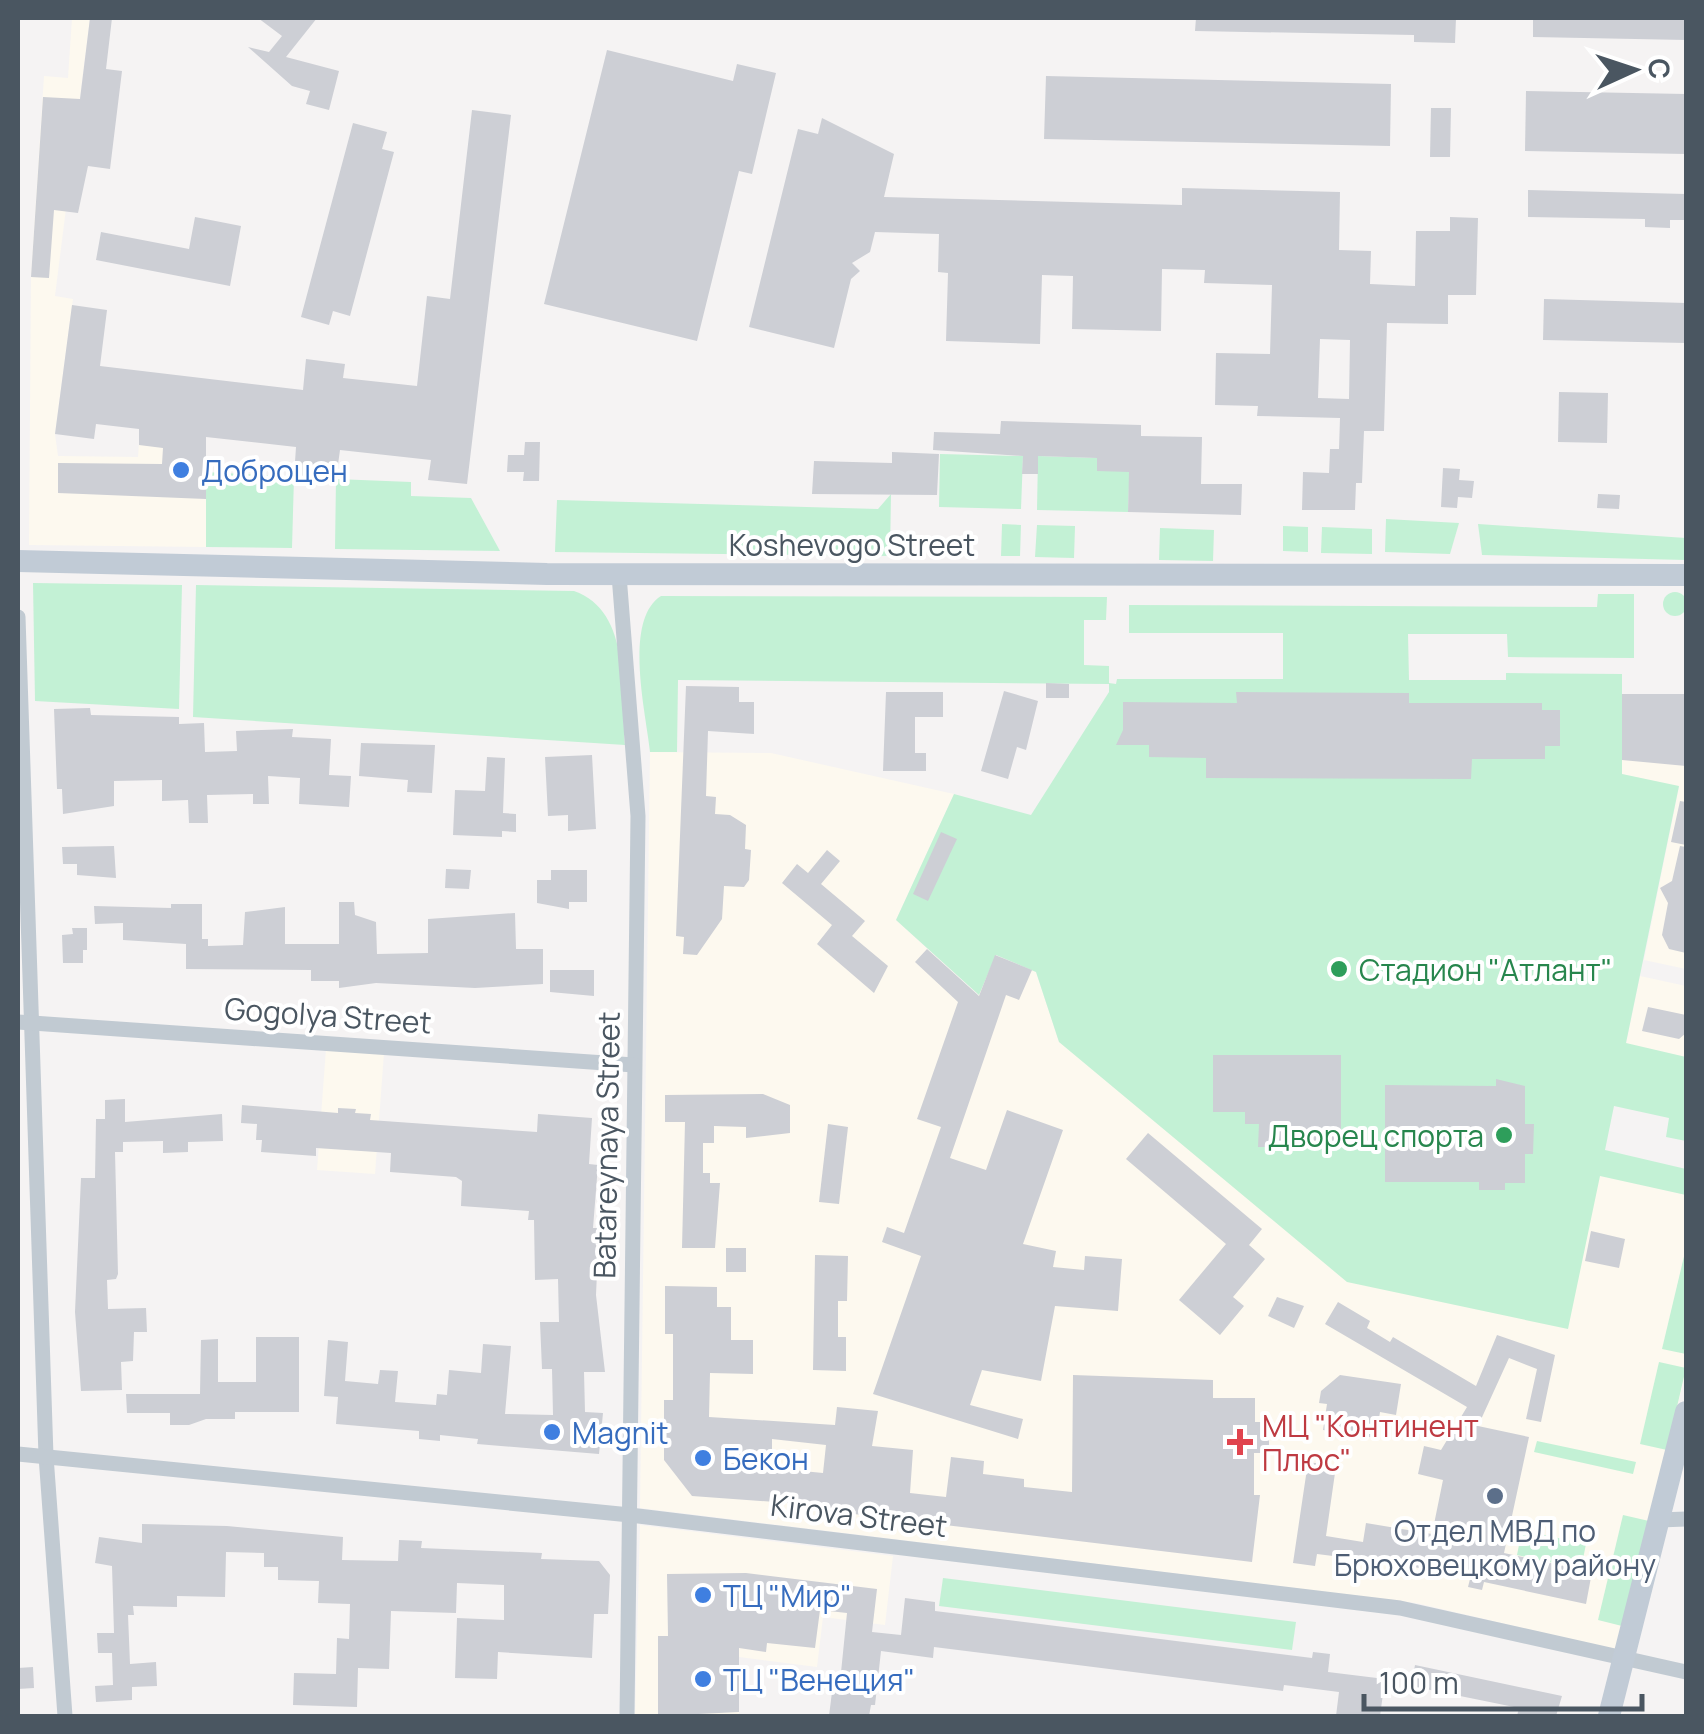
<svg xmlns="http://www.w3.org/2000/svg" width="1704" height="1734" font-family="Manrope,sans-serif">
<style>
.commercial{fill:#fdf9ef}
.green{fill:#c3f1d5}
.building{fill:#cdcfd5;fill-rule:evenodd}
.lines{fill:none;stroke-linecap:round;stroke-linejoin:round}
.street{stroke:#c1cad2;stroke-width:15}
.secondary{stroke:#c1cbd6;stroke-width:22}
.shop-dot{fill:#3f7fe0;stroke:#fff;stroke-width:4}
.leisure-dot{fill:#2e9e5b;stroke:#fff;stroke-width:4}
.health-dot{fill:#e0444e;stroke:#fff;stroke-width:4}
.service-dot{fill:#5c6f8a;stroke:#fff;stroke-width:4}
.labels{text-anchor:middle;dominant-baseline:central;stroke-width:8;stroke-linejoin:round;paint-order:stroke}
.shop-label{font-size:30px;fill:#366cbe;stroke:#fff;text-anchor:start}
.street-label{font-size:30px;fill:#4a5661;stroke:#fff}
.leisure-label{font-size:30px;fill:#27864d;stroke:#fff;text-anchor:start}
.health-label{font-size:30px;fill:#be3a42;stroke:#fff;text-anchor:start}
.service-label{font-size:30px;fill:#4e5e75;stroke:#fff}
</style>
<rect width="100%" height="100%" fill="#f5f3f3"/>
<g class="commercial">
<path d="M72,18h18l-35,278 18,3 -18,135 3,22 80,1 1,-14 67,1v103l-177,-2 2,-268 13,-201 24,2z"/>
<path d="M1622,694h64v275l-42,-9 35,-173 -57,-13z"/>
<path d="M650,752l121,1 183,41 -58,126 82,75 17,-40 41,17 23,70 627,153v53l-23,100 23,6v18l-70,278 -200,-47 -776,-95z"/>
<path d="M1640,976l46,10v71l-60,-13z"/>
<path d="M326,1049l58,4 -9,121 -58,-4z"/>
<path d="M640,1525l253,31 -8,69 -62,-8 -6,50 -78,-10v59h-104z"/>
</g>
<g class="green">
<path d="M940,454l83,2 -2,53 -82,-2z"/>
<path d="M1038,456l92,3 -2,53 -91,-2z"/>
<path d="M206,472l88,5 -2,71 -86,-1z"/>
<path d="M336,479l75,3v14l60,2 29,53 -165,-2z"/>
<path d="M891,494l-1,62 -335,-4 2,-52 321,9z"/>
<path d="M1386,519l73,4 -9,31 -65,-2z"/>
<path d="M1002,524l19,1 -1,31h-19z"/>
<path d="M1478,524l208,14v22l-204,-5z"/>
<path d="M1037,525l38,1 -1,32 -39,-1z"/>
<path d="M1283,526l25,1v25l-25,-1z"/>
<path d="M1322,527l50,2v25l-51,-1z"/>
<path d="M1160,528l54,2 -1,31 -54,-1z"/>
<path d="M33,583l149,2 -3,124 -144,-8z"/>
<path d="M196,585l378,6c58,20 47,103 51,154l-432,-28z"/>
<circle cx="1675" cy="604" r="12"/>
<path d="M1598,594h36v64l-126,-1 -1,-23h-99l1,46h97v-7l116,1v100l57,12 -53,257 60,14v84l-20,-4 3,-19 -55,-12 -9,44 81,19v26l-86,-19 -32,153 -221,-47 -288,-240 -23,-70 -40,-17 -17,40 -83,-75 58,-126 77,21 78,-123v-8l-431,-4 -1,72h-27c-4,-39 -27,-132 11,-156l446,1 -1,23h-22v45l25,1v17l7,1 1,-5h166v-46h-154v-28l468,2z"/>
<path d="M1686,1248v106l-24,-5z"/>
<path d="M1659,1362l27,6 -19,82 -27,-6z"/>
<path d="M1537,1441l99,21 -3,12 -99,-22z"/>
<path d="M1623,1515l26,6 -27,105 -24,-6z"/>
<path d="M1522,1530l64,14 -5,25 -64,-14z"/>
<path d="M943,1578l353,44 -4,28 -353,-44z"/>
</g>
<g class="building">
<path d="M90,18h22l-6,51 16,2 -12,98 -22,-3 -10,47 -24,-3 -5,68 -18,-1 12,-180 37,2z"/>
<path d="M258,18h59l-31,39 53,14 -10,39 -23,-6 4,-13 -18,-5 -44,-39 21,5 13,-16z"/>
<path d="M1196,18h260l-1,25 -41,-1v-7l-219,-4z"/>
<path d="M1533,18h153v22l-153,-3z"/>
<path d="M607,50l126,31 4,-17 39,9 -24,101 -13,-3 -42,170 -153,-37z"/>
<path d="M1046,76l345,8 -1,62 -346,-7z"/>
<path d="M1526,91l160,3v60l-161,-3z"/>
<path d="M1431,108h20l-1,49h-20z"/>
<path d="M472,110l39,5 -44,369 -39,-4 3,-20 -91,-10 -4,29 -42,-2 2,-30 -90,-10v62l-148,-6v-30l104,1 1,-16 -24,-3v-16l-43,-5 -2,15 -39,-5 17,-129 35,5 -7,56 203,24 3,-31 39,5 -2,14 74,8 10,-90 23,3z"/>
<path d="M822,118l72,36 -10,43 298,8v-17l158,4 -1,58 32,1 -1,33 45,2 1,-55h34v-14l28,1 -2,77h-28v29l-61,-1 -3,108h-20l-2,52h-6l-1,27h-53l1,-38 26,1 1,-24h9l1,-31 -83,-2 1,-10 -43,-1 1,-52 54,1 2,-69 -68,-2 1,-13 -43,-1 -1,62 -89,-2 1,-53 -31,-1 -2,69 -94,-3 2,-68 -10,-1 1,-38 -64,-2 -5,20 -18,11 8,8 -9,8 -17,69 -85,-21 49,-198 20,5zM1320,339l30,1 -1,59 -31,-1z"/>
<path d="M353,123l34,9 -5,17 12,3 -44,164 -17,-5 -4,14 -28,-8z"/>
<path d="M1528,190l158,4v26h-16v8l-25,-1v-8l-117,-2z"/>
<path d="M195,217l46,9 -11,60 -134,-26 5,-28 88,17z"/>
<path d="M1544,299l142,4v40l-143,-3z"/>
<path d="M1559,392l49,1 -1,50 -49,-1z"/>
<path d="M1001,421l140,4v11l61,1 -1,47h41l-1,31 -113,-3 1,-40 -32,-1v-13l-59,-2v18h-16l1,-18 -90,-6 1,-18 66,2z"/>
<path d="M525,442h15l-1,39h-16l1,-9h-17l1,-17h16z"/>
<path d="M892,452l47,2 -2,41 -125,-1 2,-33 78,2z"/>
<path d="M1443,468l17,1 -1,11 15,1 -2,17 -14,-1 -1,11 -16,-1z"/>
<path d="M1598,494l22,1 -1,14 -22,-1z"/>
<path d="M1046,683l23,1v14h-23z"/>
<path d="M686,686l53,1v15h15v32l-46,-3 -2,65 10,1 -1,17 15,1 16,10 -1,24 6,1 -2,30 -5,7 -20,-1 -2,33 -25,36 -14,-1 1,-17 -8,-1z"/>
<path d="M1004,691l34,10 -12,49 -9,-3 -9,32 -27,-8z"/>
<path d="M886,692h57v25h-28v36h11v18h-43z"/>
<path d="M1236,692l173,1v10h133v7h18v36h-15v13h-73l-1,20 -265,-1v-20l-57,-1v-12h-33l7,-15v-28l114,1z"/>
<path d="M1622,694h64v72l-64,-6z"/>
<path d="M90,708l1,7 88,2v7l25,-1 1,29 32,-1 -1,-20 57,-2 -1,8 39,2 -2,36 22,1 -2,31 -50,-3 1,-26 -32,-2 1,28h-16v-10l-46,1 1,28h-19l-1,-23 -26,1v-21l-48,1v25l-51,8 -1,-25h-5l-3,-80z"/>
<path d="M361,743l74,2 -3,48 -25,-1 1,-12 -49,-4z"/>
<path d="M592,755l4,74 -28,2v-16l-20,1 -3,-59z"/>
<path d="M487,757l18,1 -2,55 13,1v18l-14,-1v6l-49,-2 2,-45 30,1z"/>
<path d="M1680,801l6,1v43l-15,-3z"/>
<path d="M941,832l16,7 -29,62 -15,-7z"/>
<path d="M114,846l2,32 -39,-3v-11h-14l-1,-17z"/>
<path d="M1680,846l6,1v106l-17,-4 -7,-14 6,-32 -8,-15 12,-7z"/>
<path d="M827,850l13,11 -19,23 44,37 -13,15 36,30 -14,27 -57,-49 15,-19 -50,-42 15,-19 11,9z"/>
<path d="M446,869l25,1 -2,19 -24,-1z"/>
<path d="M551,870h36v32h-18v7l-32,-6v-23h14z"/>
<path d="M339,902h15l1,13 21,7 1,32 51,-1v-34l87,-6 1,36h27v35l-68,4 -99,-5 -37,5v-7h-28v-11l-125,-1v-25l-63,-4v-17l-28,1 -1,-18 77,2v-4h31v35h6v7l35,-1 2,-33 40,-5v37h54z"/>
<path d="M72,928h15v22h-4v13h-20l-1,-28 11,-1z"/>
<path d="M927,949l52,47 16,-41 37,15 -13,30 -13,-5 -56,163 36,12 21,-60 56,20 -40,114 33,7 -3,16 31,3 1,-14 37,3 -4,52 -63,-5 -14,75 -59,-11 -12,35 53,14 -5,20 -145,-45 48,-138 -39,-14 5,-15 17,6 37,-106 -24,-8 41,-117 -43,-40z"/>
<path d="M550,970h44v26l-44,-4z"/>
<path d="M1648,1007l38,8v18l-7,6 -37,-8z"/>
<path d="M1213,1055h128v92h-83l1,-23h-14v-12h-32z"/>
<path d="M1496,1079l29,7v38h9l-1,30h-8v29h-20v7h-26v-8h-94v-97l111,1z"/>
<path d="M763,1094l27,11v28l-44,5v-11l-32,-1v17h-11v30h7v10h10l-5,65h-33l3,-126h-20v-27z"/>
<path d="M125,1099v23l97,-8 1,27 -35,1v10l-25,1v-12l-40,1v10h-8l3,122 -2,5 -9,1 1,29 38,-1 1,24h-13l-1,29 -12,1 1,28 -41,1 -6,-79 6,-134h14l1,-59h9v-19z"/>
<path d="M242,1105l96,8v-5l18,1 -1,4 16,1 -1,6 167,12 1,-18 54,4 -3,46 9,1 -5,63h6l-3,67 9,77h-21l1,40 18,1 -4,41 -122,-10 1,-5 -38,-4v6l-21,-2v-8l-83,-7 2,-27 -14,-1 4,-56 20,2 -3,39 33,3 2,-14 18,1 -3,31 41,3 1,-11 10,1 2,-25 32,3 2,-29 28,2 -6,68 48,1 -1,-46h-10l-2,-47h19l-1,-43 -23,1 -1,-60h-6l1,-9 -68,-5 1,-25 -6,-4 -66,-5 1,-19 -75,-5v8l-55,-4 1,-12h-6l1,-16 -16,-1z"/>
<path d="M828,1124l20,3 -9,77 -20,-2z"/>
<path d="M1148,1133l114,96 -13,16 16,14 -32,38 11,9 -24,29 -41,-35 47,-56 -100,-85z"/>
<path d="M1591,1231l34,8 -6,29 -34,-7z"/>
<rect x="726" y="1248" width="20" height="24"/>
<path d="M815,1255l33,1 -1,45h-9v36h8v34l-33,-1z"/>
<path d="M665,1286l52,1v20h14v33h22v34l-43,-1 -1,44 126,8 2,-18 41,4 -6,35 41,4 -3,43 36,4 5,-40 33,4 -1,13 41,5v8l48,5 1,-117 140,5v18h42v24h14v31h-15v42h6l-8,67 -423,-51 1,-5 -138,-10 -28,-36v-60h9v-66h-8zM772,1439l54,6 -3,28 -51,-5z"/>
<path d="M1277,1297l27,9 -10,22 -26,-12z"/>
<path d="M1338,1302l32,19 -3,7 23,14 3,-5 83,49 21,-51 58,20 -14,67 -15,-3 11,-50 -28,-11 -31,68 51,11 -25,116 88,19 -6,32 -102,-22 -2,8 -14,-3 2,-8 -65,-14 -88,-11 -2,12 -22,-3 15,-101 28,4 -10,70 37,6 3,-19 66,11 11,-54 -25,-6 6,-28 17,4 26,-43 -142,-83z"/>
<path d="M256,1337h43v75h-64v7h-29l-17,6h-19v-12h-43l-1,-19h74l1,-54 17,-1v43h38z"/>
<path d="M1340,1375l61,9 -5,31 -16,-3 -4,26 -53,-8 4,-26 -8,-1 2,-12z"/>
<path d="M142,1524l85,2 116,11 -1,23 56,1 1,-21 23,1 -1,7 121,5 -1,6 58,2 11,14 -2,39h-14l-2,44 -94,-6 -1,27 -42,-1 2,-60 47,2v-35l-47,-2 -1,30 -65,-2 -2,58 -31,-1 -1,39 -64,-2 1,-32 42,1 1,-36 12,1 1,-35 -32,-1 1,-22 -41,-1v-13h-14v-14l-38,-1 -1,45 -48,-1v11l-44,-1 1,9h-6l2,49 26,-2 1,24 -25,1v13l-36,2 -1,-16 18,-1 -1,-32h-14l-1,-20h17l-2,-67 -17,-3 4,-26 43,6z"/>
<path d="M746,1573l131,16 -5,43 29,3 4,-37 30,4v9l377,47 1,-6 17,2 -2,18 57,7 -5,37h-44l3,-24 -55,-7 -1,6 -349,-44 -1,11 -52,-7 -6,54h-4l-2,11h-40l3,-24h7l8,-79 -27,-3 -5,38 -48,-5 -1,9 -27,-4v64l-81,4v-80h10l-1,-62z"/>
<path d="M1415,1665l147,31 -6,20h-39l2,-8 -108,-22z"/>
<path d="M33,1667l1,21 -16,1v-21z"/>
</g>
<g class="lines">
<g class="street">
<path d="M619,575l19,241 -11,900"/>
<path d="M18,617l28,839 19,260"/>
<path d="M18,1022l616,43"/>
<path d="M18,1454l612,61 770,93 286,64"/>
<path d="M1659,1520l27,-1"/>
</g>
<g class="secondary">
<path d="M18,561l529,13 1139,1"/>
<path d="M1609,1716l77,-304"/>
</g>
</g>
<g class="shop-dot">
<circle cx="181" cy="470" r="10"/>
<circle cx="552" cy="1432" r="10"/>
<circle cx="703" cy="1458" r="10"/>
<circle cx="703" cy="1595" r="10"/>
<circle cx="703" cy="1679" r="10"/>
</g>
<g class="leisure-dot">
<circle cx="1339" cy="969" r="10"/>
<circle cx="1504" cy="1135" r="10"/>
</g>
<path class="health-dot" d="M1235 1427h10v10h10v10h-10v10h-10v-10h-10v-10h10z"/>
<circle class="service-dot" cx="1495" cy="1496" r="10"/>
<g class="labels">
<g class="shop-label">
<text x="201" y="470">Доброцен</text>
<text x="572" y="1432">Magnit</text>
<text x="723" y="1458">Бекон</text>
<text x="723" y="1595">ТЦ "Мир"</text>
<text x="723" y="1679">ТЦ "Венеция"</text>
</g>
<g class="street-label">
<text x="852" y="544">Koshevogo Street</text>
<text transform="translate(328 1015) rotate(4)">Gogolya Street</text>
<text transform="translate(606 1145) rotate(-89)">Batareynaya Street</text>
<text transform="translate(859 1515) rotate(7)">Kirova Street</text>
</g>
<g class="leisure-label">
<text x="1359" y="969">Стадион "Атлант"</text>
<text x="1484" y="1135" text-anchor="end">Дворец спорта</text>
</g>
<g class="health-label">
<text x="1262" y="1425">МЦ "Континент<tspan x="1262" dy="34">Плюс"</tspan></text>
</g>
<g class="service-label">
<text x="1495" y="1530">Отдел МВД по<tspan x="1495" dy="34">Брюховецкому району</tspan></text>
</g>
</g>
<rect width="1704" height="1734" fill="none" stroke="#4a5661" stroke-width="40"/>
<g transform="translate(1634 70) rotate(87)" stroke="#ffffff" stroke-width="8" paint-order="stroke">
<path d="M0-8L18 38L0 25L-18 38Z" fill="#4a5661"/>
<text y="-15" font-size="28" font-weight="bold" text-anchor="middle" fill="#4a5661">С</text>
</g>
<path d="M1364 1694v15h278v-15" fill="none" stroke="#4a5661" stroke-width="5"/>
<text x="1379" y="1694" font-size="30" fill="#4a5661" stroke="#ffffff" stroke-width="8" paint-order="stroke">100 m</text>
</svg>
